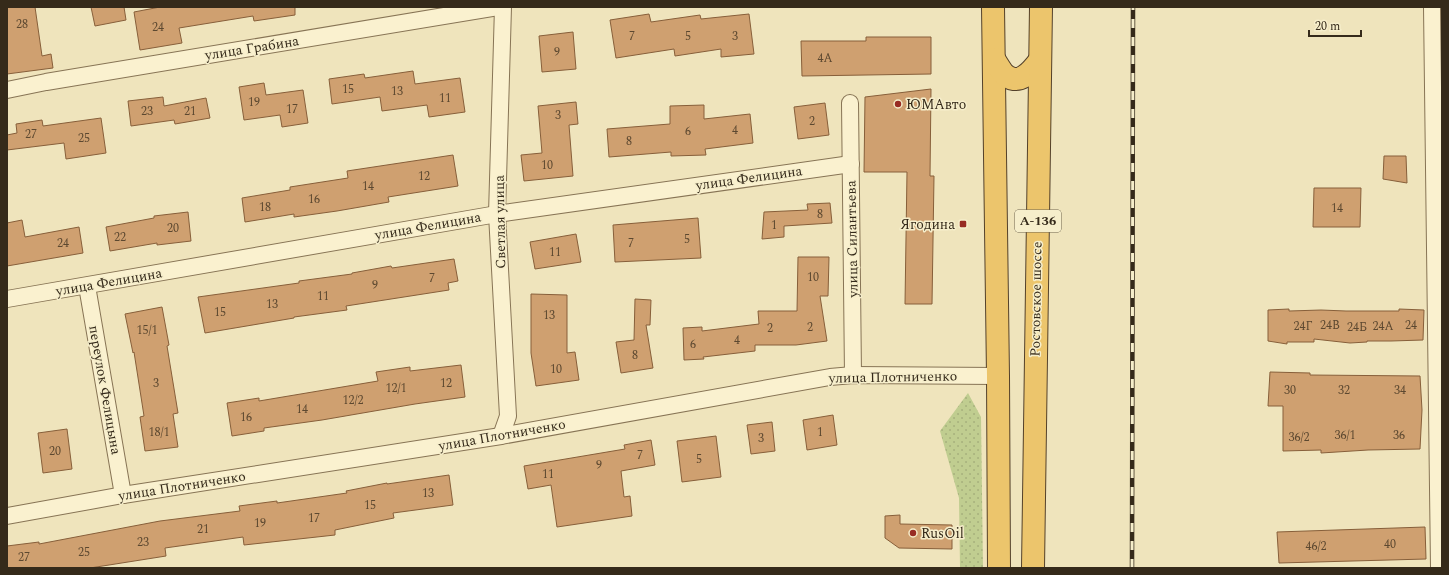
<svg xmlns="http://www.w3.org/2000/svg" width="1449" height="575" font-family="Spectral,serif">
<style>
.grass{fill:url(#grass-dots)}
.building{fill:#cfa070;stroke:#875f3a}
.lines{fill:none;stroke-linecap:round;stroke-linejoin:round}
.minor-casing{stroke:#877455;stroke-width:18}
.trunk-casing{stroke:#54412a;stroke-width:24}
.minor{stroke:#faf1cf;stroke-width:16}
.trunk{stroke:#ecc56c;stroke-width:22}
.rail-casing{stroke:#352a1a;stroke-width:4.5}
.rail{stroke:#f6eecb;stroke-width:3;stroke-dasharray:9;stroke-linecap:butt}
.poi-dot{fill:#982c23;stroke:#f6eecb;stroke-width:1.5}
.labels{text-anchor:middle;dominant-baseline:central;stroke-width:3;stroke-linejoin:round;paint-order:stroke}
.number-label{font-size:12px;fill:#5c4830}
.shield{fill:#f6eecb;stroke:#6f654f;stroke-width:1}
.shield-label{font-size:13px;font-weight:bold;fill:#352a1a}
.street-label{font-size:14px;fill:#352a1a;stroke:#f6eecb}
.poi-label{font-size:14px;fill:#352a1a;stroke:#f6eecb;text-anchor:start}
</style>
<defs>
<pattern id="grass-dots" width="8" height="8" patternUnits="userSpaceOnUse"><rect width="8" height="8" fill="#c0cd90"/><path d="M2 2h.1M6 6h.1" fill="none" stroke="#a6b07c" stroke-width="1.8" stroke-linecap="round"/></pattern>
</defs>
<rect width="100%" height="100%" fill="#efe4bc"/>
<path class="grass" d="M968,393l13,24 2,151h-23l-1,-70 -19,-67z"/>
<g class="building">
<path d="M7,7h28l7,49 9,-2 2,14 -46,6z"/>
<path d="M91,7h33l2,13 -31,6z"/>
<path d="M160,7h135v8l-41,6 -1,-5 -74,12 3,15 -42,7 -6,-38z"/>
<path d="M649,14l2,8 49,-7 1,4 48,-5 5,40 -33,3v-8l-46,7 -1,-7 -58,9 -6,-38z"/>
<path d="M573,32l3,37 -34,3 -3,-36z"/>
<path d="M866,37h65v37l-129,2 -1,-35h65z"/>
<path d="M413,71l2,13 45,-6 5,34 -36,5 -2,-12 -45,6 -2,-14 -48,7 -3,-25 35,-5 1,4z"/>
<path d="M264,83l2,12 37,-5 5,33 -26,4 -2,-12 -36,5 -5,-33z"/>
<path d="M931,89l-1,87h4l-2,128h-27l2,-132h-43l1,-75z"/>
<path d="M163,97l1,9 42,-8 4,20 -35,6 -1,-4 -43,6 -3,-25z"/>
<path d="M576,102l2,22 -9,1 4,51 -49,5 -3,-26 21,-2 -4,-47z"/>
<path d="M825,103l4,32 -31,4 -4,-32z"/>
<path d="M704,105v14l46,-5 3,29 -48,6 1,6 -35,1v-4l-62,5 -2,-28 63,-5v-18z"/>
<path d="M101,118l5,35 -40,6 -2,-16 -57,7v-15l10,-2 -1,-9 26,-4 1,6z"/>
<path d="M453,155l5,31 -70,11 1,5 -52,9 -43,6v-3l-49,8 -3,-24 48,-8v-3l58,-9 -1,-7z"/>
<path d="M1384,156h22l1,27 -24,-4z"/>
<path d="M1314,188h47l-1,39h-47z"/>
<path d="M830,203l2,20 -48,3v11l-22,2 2,-27 44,-2 -1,-6z"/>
<path d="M188,212l3,29 -34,4v-2l-47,8 -4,-24 48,-9v-2z"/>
<path d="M698,218l3,40 -86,4 -2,-37z"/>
<path d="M22,220l3,17 54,-10 4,26 -76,13v-43z"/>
<path d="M576,234l5,28 -46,7 -5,-27z"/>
<path d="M798,257h31l-1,39h-8l7,45 -31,4h-41v6l-52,6 1,2 -20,1 -1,-32 19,-1v4l57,-7 -1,-13h39z"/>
<path d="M454,259l4,22 -10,2 1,7 -103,16 1,4 -53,7v1l-89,15 -7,-36 101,-14v-2l53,-7v-1l39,-7 1,2z"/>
<path d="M531,294l36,1v58l8,-1 4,28 -43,6 -5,-33z"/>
<path d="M635,299l16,1 -1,25h-4l7,43 -32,5 -5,-31 18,-2z"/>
<path d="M162,307l7,38 -2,1 11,67 -5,1 5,33 -33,4 -5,-34 4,-1 -10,-64 -1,1 -8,-39z"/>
<path d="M1289,309v2l32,-1 25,1h53v-2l25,1 -1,30 -32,1h-24v1l-17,1 -36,-4v3h-27v2l-19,-3v-31z"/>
<path d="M461,365l4,32 -50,7 -93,16 -58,8v3l-32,5 -5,-33 32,-5v3l119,-20 -2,-9 34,-5v4z"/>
<path d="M1270,372l40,1v2l110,1 2,34 -2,39 -52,1 -47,3v-3l-38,1v-45h-15z"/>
<path d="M833,415l4,30 -30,5 -4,-30z"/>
<path d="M772,422l3,29 -24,3 -4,-29z"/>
<path d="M67,429l5,40 -29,4 -5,-40z"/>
<path d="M716,436l5,41 -39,5 -5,-41z"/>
<path d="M651,440l4,25 -34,6 3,26 6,-1 2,20 -75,11 -6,-42 -23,4 -4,-23 101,-17 -1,-4z"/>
<path d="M449,475l4,30 -60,8 1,5 -59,12v5l-91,10 -1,-8 -78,11 1,8 -76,12h-83v-22l32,-4v2l121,-23 80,-10 -1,-5 38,-5v2l70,-10 -1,-2 41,-8v1z"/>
<path d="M900,515v9l52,1v24l-53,-1 -14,-10v-22z"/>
<path d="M1425,527l1,32 -147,4 -2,-31z"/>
</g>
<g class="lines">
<g class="minor-casing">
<g id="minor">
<path d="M1432,7l7,561"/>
<path d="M7,90l39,-8 452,-75"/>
<path d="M850,103l3,272"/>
<path d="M87,286l36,209"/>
<path d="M7,299l490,-85 354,-50"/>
<path d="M501,436l7,-20 -11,-202 6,-207"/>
<path d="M7,516l116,-21 378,-59 329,-59 23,-2 145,1"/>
</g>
</g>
<g class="trunk-casing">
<g id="trunk">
<path d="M993,7l5,369 1,192"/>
<path d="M994,59c3,5 6,10 9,14 15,15 28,-1 37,-13"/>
<path d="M1033,568l8,-561"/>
</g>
</g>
<use href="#minor" class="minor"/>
<use href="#trunk" class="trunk"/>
<g class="rail-casing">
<path id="rail" d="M1132,568l1,-561"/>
</g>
<use href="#rail" class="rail"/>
</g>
<g class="poi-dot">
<circle cx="898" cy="104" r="4"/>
<rect x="959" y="220" width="8" height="8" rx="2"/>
<circle cx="913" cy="533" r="4"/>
</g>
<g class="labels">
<g class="number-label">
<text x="22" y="24">28</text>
<text x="158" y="27">24</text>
<text x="632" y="36">7</text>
<text x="688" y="36">5</text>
<text x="735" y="36">3</text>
<text x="557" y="52">9</text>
<text x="825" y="58">4А</text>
<text x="348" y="89">15</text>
<text x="397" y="91">13</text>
<text x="445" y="98">11</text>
<text x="254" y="102">19</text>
<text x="292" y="109">17</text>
<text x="147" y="111">23</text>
<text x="190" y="111">21</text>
<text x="558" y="115">3</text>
<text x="812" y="121">2</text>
<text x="735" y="130">4</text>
<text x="688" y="131">6</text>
<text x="31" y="134">27</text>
<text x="84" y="138">25</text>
<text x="629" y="141">8</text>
<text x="547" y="165">10</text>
<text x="424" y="176">12</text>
<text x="368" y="186">14</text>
<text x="314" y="199">16</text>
<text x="265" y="207">18</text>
<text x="1337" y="208">14</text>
<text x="820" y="214">8</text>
<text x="774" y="225">1</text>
<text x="173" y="228">20</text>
<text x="120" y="237">22</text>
<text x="687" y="239">5</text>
<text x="63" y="243">24</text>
<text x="631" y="243">7</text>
<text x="555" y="252">11</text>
<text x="813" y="277">10</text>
<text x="432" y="278">7</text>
<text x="375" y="285">9</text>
<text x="323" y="296">11</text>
<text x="272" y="304">13</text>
<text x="220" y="312">15</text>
<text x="549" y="315">13</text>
<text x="1330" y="325">24В</text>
<text x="1411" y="325">24</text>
<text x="1303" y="326">24Г</text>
<text x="1383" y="326">24А</text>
<text x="810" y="327">2</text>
<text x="1357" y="327">24Б</text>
<text x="770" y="328">2</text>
<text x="147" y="330">15/1</text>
<text x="737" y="340">4</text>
<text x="693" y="344">6</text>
<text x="635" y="355">8</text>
<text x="556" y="369">10</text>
<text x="156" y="383">3</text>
<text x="446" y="383">12</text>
<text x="396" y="388">12/1</text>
<text x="1290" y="390">30</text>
<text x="1344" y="390">32</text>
<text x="1400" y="390">34</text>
<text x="353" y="400">12/2</text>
<text x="302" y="409">14</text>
<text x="246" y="417">16</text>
<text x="159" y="432">18/1</text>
<text x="820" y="432">1</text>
<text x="1345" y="435">36/1</text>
<text x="1399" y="435">36</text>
<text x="1299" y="437">36/2</text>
<text x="761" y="438">3</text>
<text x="55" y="451">20</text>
<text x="640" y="455">7</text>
<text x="699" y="459">5</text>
<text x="599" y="465">9</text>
<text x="548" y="474">11</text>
<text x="428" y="493">13</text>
<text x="370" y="505">15</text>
<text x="314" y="518">17</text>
<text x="260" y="523">19</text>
<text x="203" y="529">21</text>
<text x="143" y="542">23</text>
<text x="1390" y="544">40</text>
<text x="1316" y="546">46/2</text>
<text x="84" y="552">25</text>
<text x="24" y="557">27</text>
</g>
<rect class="shield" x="1015" y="210" width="46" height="22" rx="3"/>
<g class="shield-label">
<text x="1038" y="221">А-136</text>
</g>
<g class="street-label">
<text transform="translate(252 48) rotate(-9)">улица Грабина</text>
<text transform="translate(749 178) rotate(-8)">улица Фелицина</text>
<text transform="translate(500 222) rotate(-91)">Светлая улица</text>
<text transform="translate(428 226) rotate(-10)">улица Фелицина</text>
<text transform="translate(852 239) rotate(-91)">улица Силантьева</text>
<text transform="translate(109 282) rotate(-10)">улица Фелицина</text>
<text transform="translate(1036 299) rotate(-89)">Ростовское шоссе</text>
<text transform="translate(893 377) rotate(-1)">улица Плотниченко</text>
<text transform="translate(105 390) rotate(80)">переулок Фелицына</text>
<text transform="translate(502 435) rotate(-10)">улица Плотниченко</text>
<text transform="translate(182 486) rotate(-9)">улица Плотниченко</text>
</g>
<g class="poi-label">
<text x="906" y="104">ЮМАвто</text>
<text x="955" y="224" text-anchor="end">Ягодина</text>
<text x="921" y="533">RusOil</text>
</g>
</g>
<rect width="1449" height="575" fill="none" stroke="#352a1a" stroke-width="16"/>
<path d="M1309 30v6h52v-6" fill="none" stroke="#352a1a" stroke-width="2"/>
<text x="1315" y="30" font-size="12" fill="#352a1a" stroke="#f6eecb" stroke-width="3" paint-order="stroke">20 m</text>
</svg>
